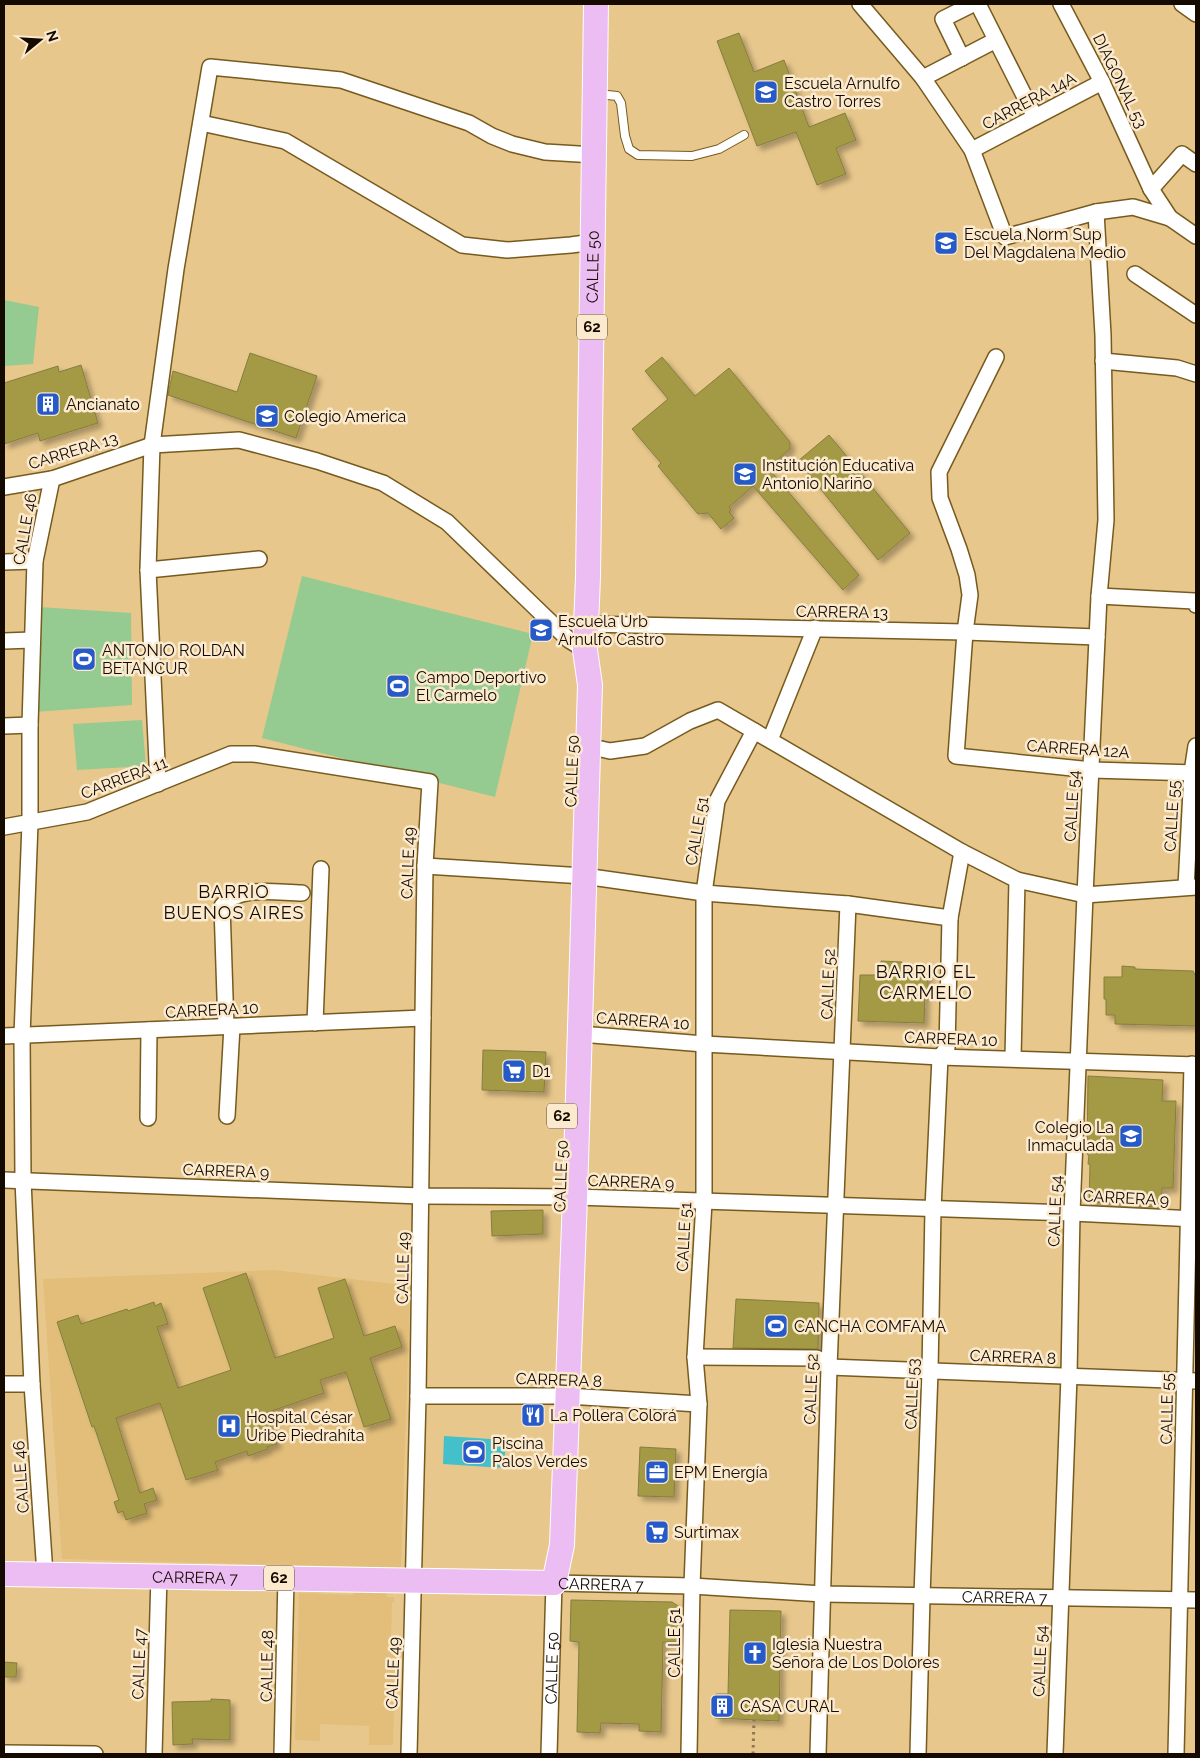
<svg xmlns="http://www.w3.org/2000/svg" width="1200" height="1758" font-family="Raleway,sans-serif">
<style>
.built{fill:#e2be7a}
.green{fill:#95ca91}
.water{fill:#44c0ca}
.building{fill:#a49944;stroke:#867e3f;filter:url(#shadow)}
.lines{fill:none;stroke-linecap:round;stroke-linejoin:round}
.lane-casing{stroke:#775a1e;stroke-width:10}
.street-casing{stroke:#775a1e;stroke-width:18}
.primary-casing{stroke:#fff;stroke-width:26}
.path{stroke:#8c754f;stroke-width:3;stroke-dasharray:2.5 4;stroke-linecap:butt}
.lane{stroke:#fff;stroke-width:8}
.street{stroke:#fff;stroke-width:15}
.primary{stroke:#ecbdf3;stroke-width:24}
.labels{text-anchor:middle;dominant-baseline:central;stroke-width:5;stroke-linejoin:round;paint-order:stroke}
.shield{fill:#fbeacd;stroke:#5a4d3e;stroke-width:1}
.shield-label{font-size:15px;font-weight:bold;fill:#150a00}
.street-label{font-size:16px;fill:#150a00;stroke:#fbeacd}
.poi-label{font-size:16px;fill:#150a00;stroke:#fbeacd;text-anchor:start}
.neighbourhood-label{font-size:18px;letter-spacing:1px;fill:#150a00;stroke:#fbeacd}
</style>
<defs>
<filter id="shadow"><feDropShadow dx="4.5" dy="4.5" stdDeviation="2.5" flood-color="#0004"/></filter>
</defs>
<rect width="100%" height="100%" fill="#e7c78b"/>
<g class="built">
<path d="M274,1270l129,15 7,9 -9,274 -339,-9 -19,-280z"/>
<path d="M354,1590l33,1v6h7v5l-2,1 -1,33h5l-3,109h-24v-19l-49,-2v17l-25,-1 4,-147 54,2z"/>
</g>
<g class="green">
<path d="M4,300l35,7 -6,57 -29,2z"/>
<path d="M302,576l231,58 -38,163 -233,-59z"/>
<path d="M39,607l92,6 1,92 -98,7z"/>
<path d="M142,720l4,46 -69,4 -4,-46z"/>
</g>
<path class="water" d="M444,1436l62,4 -2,28 -61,-4z"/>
<g class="building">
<path d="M739,33l15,39 30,-12 25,67 36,-14 11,27 -20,8 10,26 -29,11 -21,-53 -39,14 -40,-105z"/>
<path d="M250,353l67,23 -21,62 -128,-43 5,-24 64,21z"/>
<path d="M662,357l33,39 34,-28 61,74v7l-22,19 91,107 -16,15 -90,-104 -24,21 2,3 -2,2 5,6 -13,11 -13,-16 -10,1 -40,-48 3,-3 -29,-34 36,-30 -23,-28z"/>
<path d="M81,365l17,58 -58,18 -2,-8 -34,11v-61l54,-17 1,6z"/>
<path d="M829,435l81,98 -32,27 -80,-99z"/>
<path d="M881,961l21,1 -1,7h27v25h-3l-1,29 -66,-2 2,-46h20z"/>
<path d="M1122,966l13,1v2l58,2 3,6v49l-81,-2v-9h-9v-16h-2v-22h18z"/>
<path d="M483,1050l63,2 -2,40 -62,-2z"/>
<path d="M1088,1076l75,4 -1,21h14l-3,87h-11l-1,19 -26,-1v-2l-46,-2 1,-38h-2l1,-9 -2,-1z"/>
<path d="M543,1210v24l-51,2 -1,-25z"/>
<path d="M246,1273l29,85 59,-20 -16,-50 27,-9 19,57 31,-10 7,21 -32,11 21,61 -27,8 -18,-55 -26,8 4,13 -58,20 11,31 -10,3 1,2 -20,7 -1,-5 -32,11 3,8 -32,10 -26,-77 -44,15 24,75 13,-5 4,12 -13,4 3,9 -21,7 -3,-9 -5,2 -4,-11 5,-2 -25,-74 -2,1 -35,-105 21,-7 3,9 46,-15 1,2 26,-9 1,4 6,-3 7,21 -11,3 21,61 53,-18 -28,-82z"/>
<path d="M736,1299l83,4 -1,46 -85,-1z"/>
<path d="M640,1447l36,2 -2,48 -36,-1z"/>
<path d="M571,1600l101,2 6,4 -1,36h-14l-2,90 -22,-1v-7l-38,-1 -1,10 -23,-1 2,-90 -9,-1z"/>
<path d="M730,1610l51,1 -2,110 -64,-3 1,-24h12z"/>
<path d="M4,1662l13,1 -1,14h-12z"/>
<path d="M211,1699l19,1v40l-38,-1 1,5 -20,1 -1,-43 39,-1z"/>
</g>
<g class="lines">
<g class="lane-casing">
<path id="lane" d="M598,94l19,2 4,7 4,33 4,13 9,6 54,1 27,-7 25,-14"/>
</g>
<g class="street-casing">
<g id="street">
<path d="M860,4l63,74 49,72 33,87 91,-25 7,123 3,185 -7,76 -14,299 -13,318 -3,163 -14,378"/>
<path d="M978,4l57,113"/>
<path d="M1061,4l41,78 49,107 19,29 26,18"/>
<path d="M1182,4l14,10"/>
<path d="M962,58l-19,-39 30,-15"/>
<path d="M923,78l73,-38"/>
<path d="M201,123l84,18 177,104 45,5 64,-5 22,-3"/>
<path d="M972,150l130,-68"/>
<path d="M1151,189l31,-35 14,10"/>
<path d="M1096,212l37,-5 37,11"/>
<path d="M1135,274l61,41"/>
<path d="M996,357l-57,115 1,26 19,51 8,26 3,20 -5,37 -9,124 136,14 104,3"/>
<path d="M1103,361l74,7 19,6"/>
<path d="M4,487l48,-8 100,-34 87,-5 78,21 66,22 64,39 122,118 16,10"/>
<path d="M4,562l31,-1"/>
<path d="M148,570l111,-11"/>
<path d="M1099,596l95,5 2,4"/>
<path d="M586,624l379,8 132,5"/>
<path d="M4,641l28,-1"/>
<path d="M4,726l26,-1"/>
<path d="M770,740l45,-112"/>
<path d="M588,746l22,5 35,-5 45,-25 28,-11 244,142 55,28 68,15 111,-8"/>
<path d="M158,784l-10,-214 4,-125 24,-176 34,-202 131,13 128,43 23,13 20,8 33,8 50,3"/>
<path d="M4,827l83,-15 144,-58h23l176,28 -5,84 -7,530 -9,358"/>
<path d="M425,866l159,10 120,17 144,11 102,14"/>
<path d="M1186,887l6,-115 4,-26"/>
<path d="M315,1023l6,-154"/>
<path d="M226,1027l-4,-121c17,-21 55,-13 80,-13"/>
<path d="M580,1034l124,10 236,13 256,8"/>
<path d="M4,1036l419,-18"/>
<path d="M1013,1058l4,-178"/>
<path d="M227,1116l5,-90"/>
<path d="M148,1118l1,-88"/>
<path d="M4,1180l417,16 154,1 497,16 124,6"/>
<path d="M695,1357l122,1 12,9 367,14"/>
<path d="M4,1384h28"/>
<path d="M418,1396h149l132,8"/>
<path d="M45,1574l-13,-190 -9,-204 -1,-144 8,-213v-98l5,-164 17,-82"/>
<path d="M4,1753l91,1"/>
<path d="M154,1754l5,-179"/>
<path d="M282,1754l4,-176"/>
<path id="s1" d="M549,1754l5,-171 138,3 131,8 373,6"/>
<path d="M689,1754l3,-168 7,-182 -4,-47 9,-155v-309l13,-92 37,-70"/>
<path d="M818,1754l11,-387 19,-463"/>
<path d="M918,1754l4,-158 8,-225 3,-162 7,-152 7,-9 3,-130 12,-66"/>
<path d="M1176,1754l16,-690"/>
</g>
</g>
<g class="primary-casing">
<g id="primary">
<path id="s2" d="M4,1574l550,9"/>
<path id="s3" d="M554,1583l8,-38 13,-348 15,-512 -5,-35 3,-73 8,-573"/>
</g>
</g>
<path class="path" d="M753,1754l1,-34"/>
<use href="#lane" class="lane"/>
<use href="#street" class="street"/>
<use href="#primary" class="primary"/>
</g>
<defs>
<g id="university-square" transform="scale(1.25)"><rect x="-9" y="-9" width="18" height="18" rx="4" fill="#265ac8" stroke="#fbeacd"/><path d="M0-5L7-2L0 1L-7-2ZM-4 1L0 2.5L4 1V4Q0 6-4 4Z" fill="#fff"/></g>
<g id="school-square" transform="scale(1.25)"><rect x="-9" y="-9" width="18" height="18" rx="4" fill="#265ac8" stroke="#fbeacd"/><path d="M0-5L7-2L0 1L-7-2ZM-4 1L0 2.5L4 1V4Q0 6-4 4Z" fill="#fff"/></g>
<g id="building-square" transform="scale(1.25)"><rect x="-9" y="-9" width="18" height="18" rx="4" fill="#265ac8" stroke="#fbeacd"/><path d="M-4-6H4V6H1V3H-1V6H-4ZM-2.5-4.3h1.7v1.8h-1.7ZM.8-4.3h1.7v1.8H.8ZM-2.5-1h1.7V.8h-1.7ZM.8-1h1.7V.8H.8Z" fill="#fff"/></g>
<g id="stadium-square" transform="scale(1.25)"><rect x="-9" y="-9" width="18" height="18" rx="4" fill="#265ac8" stroke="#fbeacd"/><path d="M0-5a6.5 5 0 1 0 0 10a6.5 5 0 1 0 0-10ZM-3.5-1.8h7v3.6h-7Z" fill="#fff"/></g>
<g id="supermarket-square" transform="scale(1.25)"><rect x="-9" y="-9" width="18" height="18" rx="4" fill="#265ac8" stroke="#fbeacd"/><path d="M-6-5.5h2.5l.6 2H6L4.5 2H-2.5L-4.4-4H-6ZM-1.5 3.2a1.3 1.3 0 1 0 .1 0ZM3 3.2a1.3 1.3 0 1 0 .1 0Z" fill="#fff"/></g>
<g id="restaurant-square" transform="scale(1.25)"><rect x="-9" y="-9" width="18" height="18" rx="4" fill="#265ac8" stroke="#fbeacd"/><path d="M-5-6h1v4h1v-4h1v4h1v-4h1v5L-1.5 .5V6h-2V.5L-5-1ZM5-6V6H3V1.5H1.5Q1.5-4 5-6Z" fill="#fff"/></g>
<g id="hospital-square" transform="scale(1.25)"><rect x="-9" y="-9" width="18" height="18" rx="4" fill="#265ac8" stroke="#fbeacd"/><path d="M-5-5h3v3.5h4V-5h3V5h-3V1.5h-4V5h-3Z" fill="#fff"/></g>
<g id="office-square" transform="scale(1.25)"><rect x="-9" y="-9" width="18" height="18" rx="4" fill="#265ac8" stroke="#fbeacd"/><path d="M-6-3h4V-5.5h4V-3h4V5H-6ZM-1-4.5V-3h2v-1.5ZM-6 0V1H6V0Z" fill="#fff"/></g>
<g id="church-square" transform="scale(1.25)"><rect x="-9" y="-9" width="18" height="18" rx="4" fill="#265ac8" stroke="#fbeacd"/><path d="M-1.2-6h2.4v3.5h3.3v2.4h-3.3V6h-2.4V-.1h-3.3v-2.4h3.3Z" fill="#fff"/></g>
</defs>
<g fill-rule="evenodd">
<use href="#university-square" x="766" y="92"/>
<use href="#school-square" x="946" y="243"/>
<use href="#building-square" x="48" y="404"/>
<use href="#school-square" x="267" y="416"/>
<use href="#school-square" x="745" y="474"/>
<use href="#school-square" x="541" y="630"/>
<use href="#stadium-square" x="84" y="659"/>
<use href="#stadium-square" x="398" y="686"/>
<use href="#supermarket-square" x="514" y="1071"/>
<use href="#school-square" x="1131" y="1136"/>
<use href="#stadium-square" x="776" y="1326"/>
<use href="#restaurant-square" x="533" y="1415"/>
<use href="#hospital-square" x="229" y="1426"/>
<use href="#stadium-square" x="474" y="1452"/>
<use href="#office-square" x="657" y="1472"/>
<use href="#supermarket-square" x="657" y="1532"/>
<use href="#church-square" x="755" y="1653"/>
<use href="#building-square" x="722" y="1706"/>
</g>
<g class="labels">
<g class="shield">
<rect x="577" y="314.5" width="30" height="25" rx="4"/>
<rect x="547" y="1103.5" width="30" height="25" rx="4"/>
<rect x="264" y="1565.5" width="30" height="25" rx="4"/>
</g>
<g class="shield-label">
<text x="592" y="327">62</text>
<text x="562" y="1116">62</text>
<text x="279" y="1578">62</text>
</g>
<g class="street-label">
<text transform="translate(1120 81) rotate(64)">DIAGONAL 53</text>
<text transform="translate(1029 101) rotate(-28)">CARRERA 14A</text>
<text stroke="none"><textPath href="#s3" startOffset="1318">CALLE 50</textPath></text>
<text transform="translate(73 451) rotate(-17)">CARRERA 13</text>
<text transform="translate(25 529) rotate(-80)">CALLE 46</text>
<text transform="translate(842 612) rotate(1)">CARRERA 13</text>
<text transform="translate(1078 749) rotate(4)">CARRERA 12A</text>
<text transform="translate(572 771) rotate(-88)">CALLE 50</text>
<text transform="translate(124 778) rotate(-21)">CARRERA 11</text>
<text transform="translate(1072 806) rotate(-87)">CALLE 54</text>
<text transform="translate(1172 816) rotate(-87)">CALLE 55</text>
<text transform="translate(697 831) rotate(-80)">CALLE 51</text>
<text transform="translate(408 863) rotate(-88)">CALLE 49</text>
<text transform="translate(828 984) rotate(-88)">CALLE 52</text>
<text transform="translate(212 1010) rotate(-3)">CARRERA 10</text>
<text transform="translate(643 1021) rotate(4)">CARRERA 10</text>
<text transform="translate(951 1039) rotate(2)">CARRERA 10</text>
<text transform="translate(226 1171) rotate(2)">CARRERA 9</text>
<text transform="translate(561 1176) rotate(-88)">CALLE 50</text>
<text transform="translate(631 1182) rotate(2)">CARRERA 9</text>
<text transform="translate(1126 1198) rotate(3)">CARRERA 9</text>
<text transform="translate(1055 1211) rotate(-88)">CALLE 54</text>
<text transform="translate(684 1237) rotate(-87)">CALLE 51</text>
<text transform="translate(403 1268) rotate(-89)">CALLE 49</text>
<text transform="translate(1013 1357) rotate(2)">CARRERA 8</text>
<text transform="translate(559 1380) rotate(2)">CARRERA 8</text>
<text transform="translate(811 1389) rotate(-88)">CALLE 52</text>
<text transform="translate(912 1394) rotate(-88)">CALLE 53</text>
<text transform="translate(1167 1409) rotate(-89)">CALLE 55</text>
<text transform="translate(21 1477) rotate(-94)">CALLE 46</text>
<text stroke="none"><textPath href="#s2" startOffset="191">CARRERA 7</textPath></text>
<text stroke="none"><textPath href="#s1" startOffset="218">CARRERA 7</textPath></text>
<text stroke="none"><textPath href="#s1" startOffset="622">CARRERA 7</textPath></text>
<text transform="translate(674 1643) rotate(-90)">CALLE 51</text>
<text transform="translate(1040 1661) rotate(-88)">CALLE 54</text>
<text transform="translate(139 1664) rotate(-88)">CALLE 47</text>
<text transform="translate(267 1666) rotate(-89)">CALLE 48</text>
<text stroke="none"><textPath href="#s1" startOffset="86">CALLE 50</textPath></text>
<text transform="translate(393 1673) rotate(-88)">CALLE 49</text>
</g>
<g class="poi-label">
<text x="784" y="83">Escuela Arnulfo<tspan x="784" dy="18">Castro Torres</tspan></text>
<text x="964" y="234">Escuela Norm Sup<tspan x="964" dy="18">Del Magdalena Medio</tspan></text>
<text x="66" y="404">Ancianato</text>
<text x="284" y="416">Colegio America</text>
<text x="762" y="465">Institución Educativa<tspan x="762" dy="18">Antonio Nariño</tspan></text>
<text x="558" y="621">Escuela Urb<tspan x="558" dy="18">Arnulfo Castro</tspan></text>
<text x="102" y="650">ANTONIO ROLDAN<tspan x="102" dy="18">BETANCUR</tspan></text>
<text x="416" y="677">Campo Deportivo<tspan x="416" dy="18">El Carmelo</tspan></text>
<text x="532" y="1071">D1</text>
<text x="1114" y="1127" text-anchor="end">Colegio La<tspan x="1114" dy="18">Inmaculada</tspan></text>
<text x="794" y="1326">CANCHA COMFAMA</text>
<text x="550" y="1415">La Pollera Colorá</text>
<text x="246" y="1417">Hospital César<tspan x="246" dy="18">Uribe Piedrahíta</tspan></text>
<text x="492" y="1443">Piscina<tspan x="492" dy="18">Palos Verdes</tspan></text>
<text x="674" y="1472">EPM Energía</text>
<text x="674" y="1532">Surtimax</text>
<text x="772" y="1644">Iglesia Nuestra<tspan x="772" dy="18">Señora de Los Dolores</tspan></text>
<text x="740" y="1706">CASA CURAL</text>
</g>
<g class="neighbourhood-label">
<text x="234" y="891">BARRIO<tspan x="234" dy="21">BUENOS AIRES</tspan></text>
<text x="926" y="971">BARRIO EL<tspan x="926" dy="21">CARMELO</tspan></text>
</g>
</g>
<rect width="1200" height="1758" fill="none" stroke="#150a00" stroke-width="10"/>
<g transform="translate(40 40) rotate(72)" stroke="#fbeacd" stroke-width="4" paint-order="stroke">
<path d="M0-4L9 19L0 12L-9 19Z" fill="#150a00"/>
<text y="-8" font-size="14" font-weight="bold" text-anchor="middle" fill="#150a00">N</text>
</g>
</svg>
